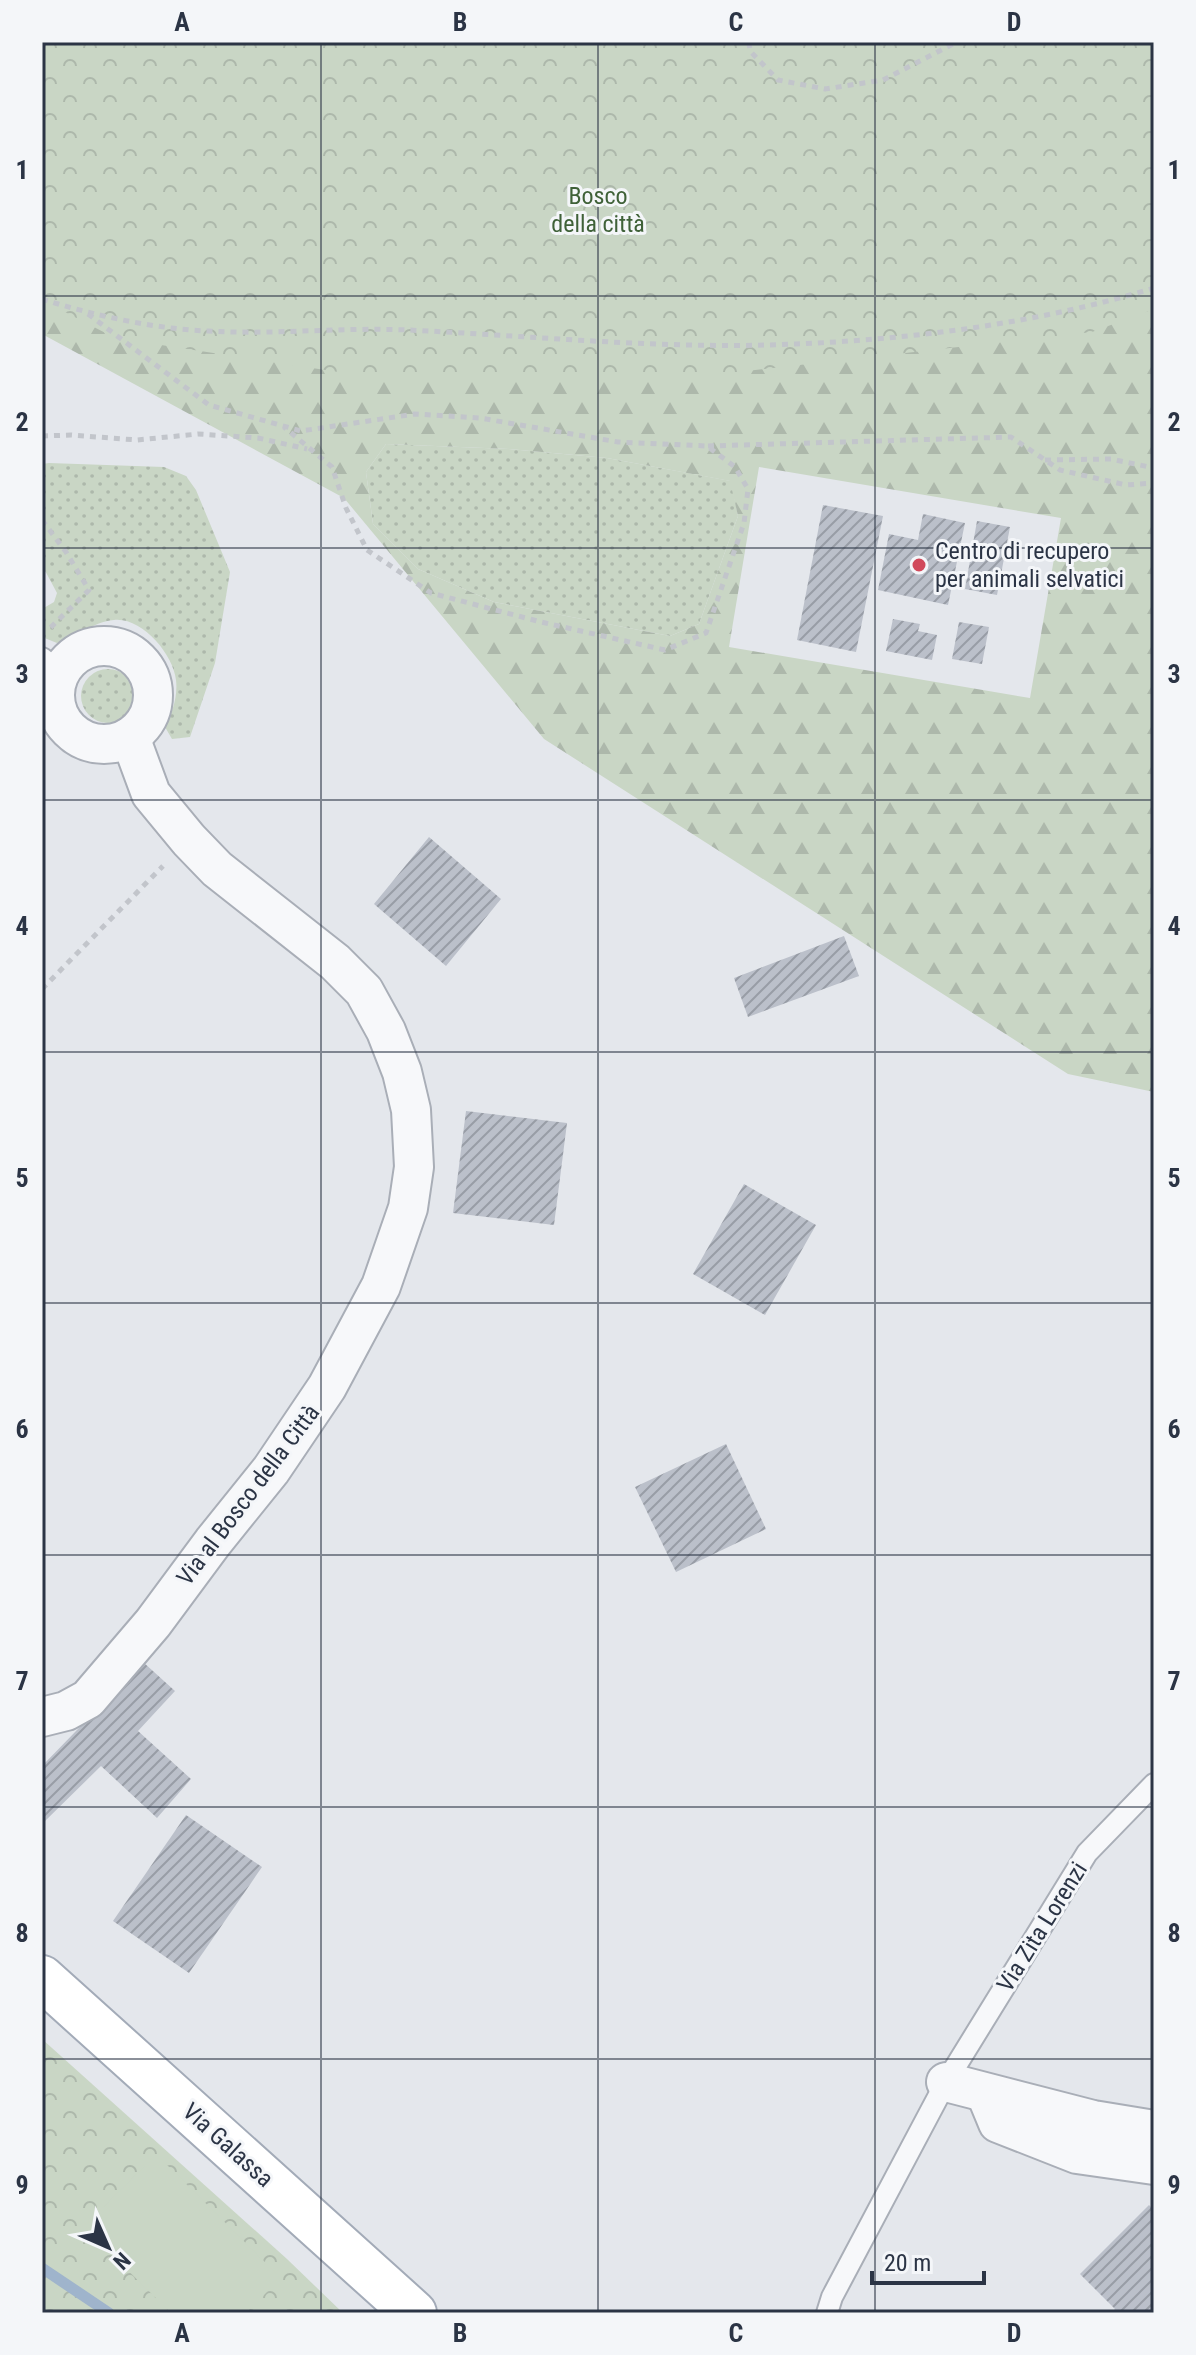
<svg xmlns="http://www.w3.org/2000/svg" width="1196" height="2355" font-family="'Roboto Condensed',sans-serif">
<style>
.grass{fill:url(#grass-dots)}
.forest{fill:url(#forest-firs);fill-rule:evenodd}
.park{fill:url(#park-crowns)}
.pitch{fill:#c9d6c5}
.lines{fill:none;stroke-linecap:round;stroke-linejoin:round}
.stream{stroke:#9fb4cc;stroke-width:11}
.building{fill:url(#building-hatch)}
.lane-casing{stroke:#a9aeb7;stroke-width:24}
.street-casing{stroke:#a9aeb7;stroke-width:42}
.primary-casing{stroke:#a3abb8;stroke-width:48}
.path{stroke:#c2c5cb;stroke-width:5;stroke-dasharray:6 6;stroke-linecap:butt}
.lane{stroke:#f7f8fa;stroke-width:20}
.street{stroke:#f7f8fa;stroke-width:38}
.primary{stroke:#fff;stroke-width:44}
.grid{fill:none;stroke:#2b3445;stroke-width:2;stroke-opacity:0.55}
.poi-dot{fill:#d1495b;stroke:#f4f6f9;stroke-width:3}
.labels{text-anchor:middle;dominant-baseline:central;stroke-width:6;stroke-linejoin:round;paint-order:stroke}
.park-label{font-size:24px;fill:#3f6138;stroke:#f4f6f9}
.poi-label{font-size:24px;fill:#2b3445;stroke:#f4f6f9;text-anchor:start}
.street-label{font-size:24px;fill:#2b3445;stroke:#f4f6f9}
.neatline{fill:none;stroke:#2b3445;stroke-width:3}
.grid-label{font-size:26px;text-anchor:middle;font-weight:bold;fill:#2b3445}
</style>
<defs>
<pattern id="grass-dots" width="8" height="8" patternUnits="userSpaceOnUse" patternTransform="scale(2)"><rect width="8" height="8" fill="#c9d6c5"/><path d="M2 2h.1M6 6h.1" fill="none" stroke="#adb8ab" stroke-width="1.8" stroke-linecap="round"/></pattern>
<pattern id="forest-firs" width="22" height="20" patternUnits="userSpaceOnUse" patternTransform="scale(2)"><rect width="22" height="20" fill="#c9d6c5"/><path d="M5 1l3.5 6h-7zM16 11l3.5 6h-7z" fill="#adb8ab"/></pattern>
<pattern id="park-crowns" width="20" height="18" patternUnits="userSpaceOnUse" patternTransform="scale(2)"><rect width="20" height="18" fill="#c9d6c5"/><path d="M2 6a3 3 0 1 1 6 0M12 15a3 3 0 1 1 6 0" fill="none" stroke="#adb8ab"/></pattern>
<pattern id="building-hatch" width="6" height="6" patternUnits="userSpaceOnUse" patternTransform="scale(2)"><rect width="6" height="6" fill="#bbc0ca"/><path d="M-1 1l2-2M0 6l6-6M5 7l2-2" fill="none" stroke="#989da6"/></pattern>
</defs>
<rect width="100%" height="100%" fill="#e4e7ec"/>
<g class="grass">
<path d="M386,444l123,5 98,9 124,23 7,35 -39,108 -29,12 -176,-34 -76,-33 -45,-45 -7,-52z"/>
<path d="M49,463l115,4 22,9 10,14 34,82 -15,91 -25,74 -18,2 -7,-12c7,-14 13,-30 11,-47 -3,-26 -34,-63 -62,-60 -21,2 -38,17 -57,23l-15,-6v-28l12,-7 3,-9 -15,-28v-101z"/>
<circle cx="108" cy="696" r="27"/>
</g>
<path class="forest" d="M42,42h1112v1050l-86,-18 -524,-335 -200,-241 -302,-164zM386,444l123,5 98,9 123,23 8,35 -39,108 -29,12 -176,-34 -76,-33 -45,-45 -7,-52zM759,467l302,51 -31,180 -301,-51z"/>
<g class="park">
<path d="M42,42h1112v267l-62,23 -398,45 -329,-1 -250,-38 -73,-38z"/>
<path d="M42,2039l245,220 56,54h-301z"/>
</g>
<path class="pitch" d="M156,2154l125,124 -35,35h-75l-87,-86z"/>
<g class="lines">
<path class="stream" d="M42,2268l67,45"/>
</g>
<g class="building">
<path d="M823,505l60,11 -27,136 -59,-12z"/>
<path d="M923,514l42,9 -17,82 -70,-15 11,-56 29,6z"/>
<path d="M977,521l33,6 -13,68 -32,-6z"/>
<path d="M893,619l27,5 -2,7 19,4 -5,25 -46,-9z"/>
<path d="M959,622l30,5 -7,37 -30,-5z"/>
<path d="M429,837l72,62 -55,67 -72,-62z"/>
<path d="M844,936l15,40 -111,41 -14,-39z"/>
<path d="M466,1111l101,12 -13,102 -101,-12z"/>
<path d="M744,1184l72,41 -51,90 -72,-41z"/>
<path d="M726,1444l40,85 -90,43 -41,-85z"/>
<path d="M143,1662l32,29 -37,40 53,48 -34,39 -56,-52 -59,58v-58z"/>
<path d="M186,1815l76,52 -73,106 -76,-52z"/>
<path d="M1149,2205l5,5v103h-43l4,-4 -35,-35z"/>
</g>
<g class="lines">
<g class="lane-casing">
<g id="lane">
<path d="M42,658l18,14"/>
<path d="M827,2313l5,-16 114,-215 141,-229 67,-69"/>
</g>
</g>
<g class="street-casing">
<g id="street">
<circle cx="104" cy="695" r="49"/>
<path d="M42,1717l24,-6 22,-12 65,-76 60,-81 58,-72 56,-83 54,-101 27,-78 6,-41 -3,-57 -9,-38 -16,-41 -22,-40 -29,-29 -118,-93 -28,-29 -38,-46 -21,-57"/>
<path d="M946,2082l147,38 61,10"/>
<path d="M986,2094l12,29 79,31 77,11"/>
</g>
</g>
<g class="primary-casing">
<path id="primary" d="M42,1978l372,335"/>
</g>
<g class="path">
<path d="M749,42l1,9 28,29 47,9 58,-9 74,-38"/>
<path d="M42,299c50,16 113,30 166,32 67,4 134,-4 200,-1 129,6 259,20 388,14 119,-5 243,-21 358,-56"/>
<path d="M88,314l121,91 92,26 114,-17 65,4 138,24 89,4 28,21 13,22 -4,34 -38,110 -41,17 -124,-28 -110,-29 -64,-43 -21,-42 -14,-41 -48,-40"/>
<path d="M42,436l29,-1 66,5 61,-6 60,4 49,11"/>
<path d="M708,446l303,-9 49,33 66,15 28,-2"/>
<path d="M1045,460l66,-1 43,9"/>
<path d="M42,520l24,32 23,38 -41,40"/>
<path d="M42,989l121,-123"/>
</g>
<use href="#lane" class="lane"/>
<use href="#street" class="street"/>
<use href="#primary" class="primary"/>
</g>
<path class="grid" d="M321,42v2271M598,42v2271M875,42v2271M42,296h1112M42,548h1112M42,800h1112M42,1052h1112M42,1303h1112M42,1555h1112M42,1807h1112M42,2059h1112"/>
<circle class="poi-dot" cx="919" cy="565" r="8"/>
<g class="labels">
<g class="park-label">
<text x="598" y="196">Bosco<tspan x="598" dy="28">della città</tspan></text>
</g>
<g class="poi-label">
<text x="935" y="551">Centro di recupero<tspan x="935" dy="28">per animali selvatici</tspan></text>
</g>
<g class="street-label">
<text transform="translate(248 1495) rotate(-53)">Via al Bosco della Città</text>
<text transform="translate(1042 1927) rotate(-58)">Via Zita Lorenzi</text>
<text transform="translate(228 2145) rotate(42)">Via Galassa</text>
</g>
</g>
<rect width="1196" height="2355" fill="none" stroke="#f4f6f9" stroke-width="88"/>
<g transform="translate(108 2247) rotate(135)" stroke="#f4f6f9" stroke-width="6" paint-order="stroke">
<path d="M0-6L14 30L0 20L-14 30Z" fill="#2b3445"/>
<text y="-12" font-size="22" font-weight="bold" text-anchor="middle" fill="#2b3445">N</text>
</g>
<path d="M872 2271v12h112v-12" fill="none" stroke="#2b3445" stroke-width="4"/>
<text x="884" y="2271" font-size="24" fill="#2b3445" stroke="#f4f6f9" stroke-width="6" paint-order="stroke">20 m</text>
<rect x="44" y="44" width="1108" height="2267" class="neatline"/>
<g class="grid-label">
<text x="182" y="31">A</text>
<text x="460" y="31">B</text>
<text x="736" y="31">C</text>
<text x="1014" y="31">D</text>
<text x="22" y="179">1</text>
<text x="1174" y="179">1</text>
<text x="22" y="431">2</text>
<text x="1174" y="431">2</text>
<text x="22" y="683">3</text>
<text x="1174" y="683">3</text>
<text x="22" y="935">4</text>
<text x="1174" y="935">4</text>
<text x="22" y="1187">5</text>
<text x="1174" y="1187">5</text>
<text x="22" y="1438">6</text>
<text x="1174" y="1438">6</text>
<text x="22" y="1690">7</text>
<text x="1174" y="1690">7</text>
<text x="22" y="1942">8</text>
<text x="1174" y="1942">8</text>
<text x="22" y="2194">9</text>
<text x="1174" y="2194">9</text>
<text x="182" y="2342">A</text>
<text x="460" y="2342">B</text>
<text x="736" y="2342">C</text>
<text x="1014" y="2342">D</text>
</g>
</svg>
